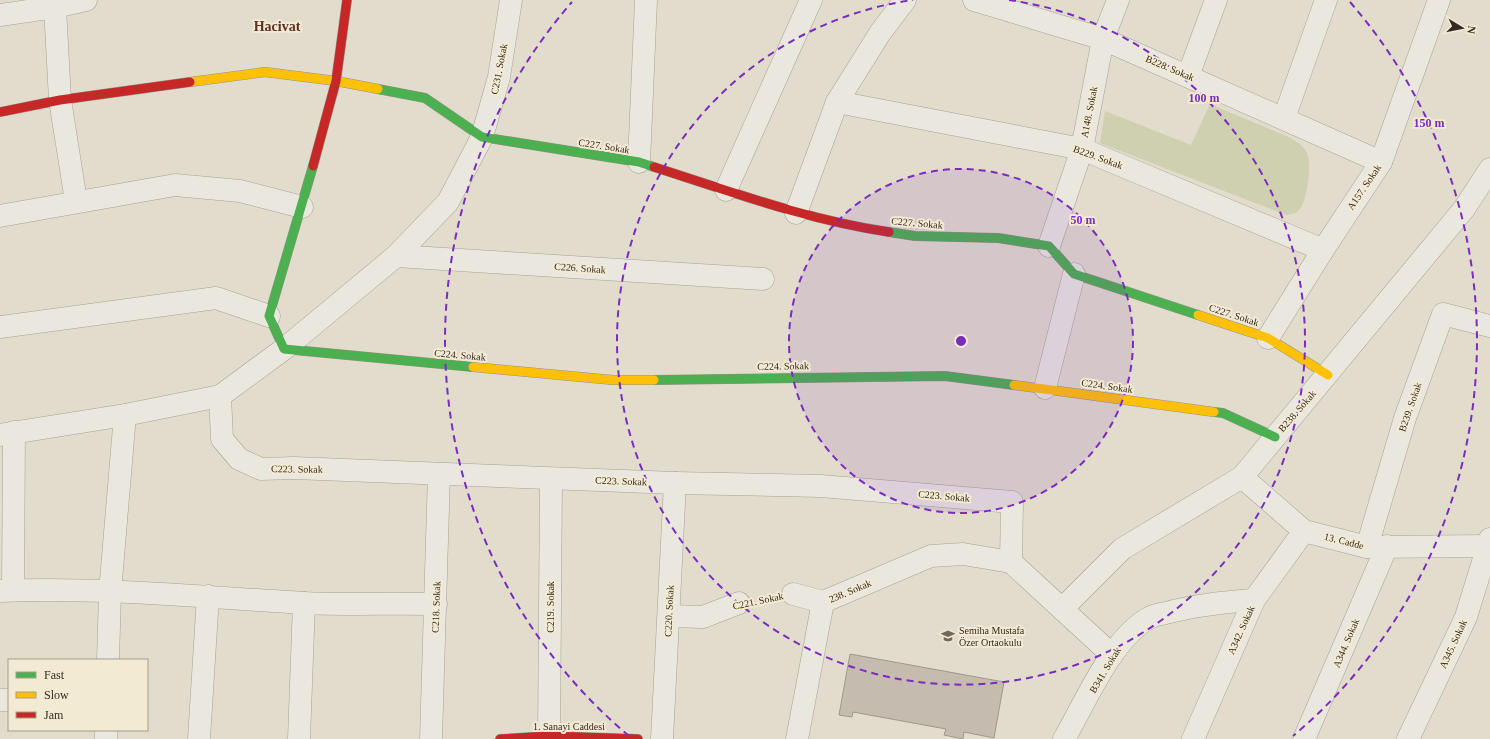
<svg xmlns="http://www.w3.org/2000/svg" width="1490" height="739" font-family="'Times New Roman',serif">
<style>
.green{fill:#cfd0b0}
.building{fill:#c5bbae;stroke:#a1988c}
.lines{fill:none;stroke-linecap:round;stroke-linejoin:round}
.street-casing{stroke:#a7a196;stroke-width:23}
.fast-casing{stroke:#979186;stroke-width:10}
.slow-casing{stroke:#979186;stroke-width:10}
.jam-casing{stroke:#979186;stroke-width:10}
.path{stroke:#c2bdb5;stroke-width:2.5;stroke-dasharray:3 2;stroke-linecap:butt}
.street{stroke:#eae7de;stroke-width:22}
.fast{stroke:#4caf50;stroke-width:9}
.slow{stroke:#ffc107;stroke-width:9}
.jam{stroke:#c62828;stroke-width:9}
.ring{fill:none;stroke:#7b2cbf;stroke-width:2;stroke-dasharray:7 5}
.labels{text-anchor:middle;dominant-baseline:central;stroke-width:4;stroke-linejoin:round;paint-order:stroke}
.street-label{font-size:10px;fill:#342a1f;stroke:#f2ead3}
.poi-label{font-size:10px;fill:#342a1f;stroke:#f2ead3;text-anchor:start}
.district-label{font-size:14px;font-weight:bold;fill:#5d3122;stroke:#f2ead3}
.centre{fill:#7b2cbf;stroke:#f2ead3;stroke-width:2}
.ring-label{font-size:12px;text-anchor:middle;font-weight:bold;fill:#7b2cbf;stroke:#f2ead3;stroke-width:4;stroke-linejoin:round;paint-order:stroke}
</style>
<rect width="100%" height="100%" fill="#e2dccc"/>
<path class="green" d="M1210,104l81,34c7,5 15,9 17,18 3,12 -1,48 -10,55 -3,3 -8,3 -12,4l-186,-72 5,-32 86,34z"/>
<path class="building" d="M850,654l154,28 -10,56 -30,-6 -1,7 -19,-4 2,-6 -93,-17 -1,5 -13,-2z"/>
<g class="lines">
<g class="street-casing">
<g id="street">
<path d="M974,0l129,39 278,123"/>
<path d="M55,7l5,93 16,101"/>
<path d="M0,15l55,-8 31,-7"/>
<path d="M1188,76l28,-76"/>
<path d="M837,102l245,47 241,101"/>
<path d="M1284,118l42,-118"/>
<path d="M639,162l7,-162"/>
<path d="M726,190l85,-190"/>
<path d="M796,213l41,-111 43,-69 25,-33"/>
<path d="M0,216l175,-31 65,6 62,16"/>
<path d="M1049,246l33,-97 21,-110 15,-39"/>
<path d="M396,256l367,23"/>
<path d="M0,327l216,-29 53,18"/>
<path d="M1268,338l55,-88 58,-88 58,-162"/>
<path d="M1045,388l29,-114"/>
<path d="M220,396l2,43 17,20 22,10 33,-1 381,15 146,3 191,16 -1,60"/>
<path d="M0,435l125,-20 95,-19 64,-47 112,-93 52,-54 34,-65 17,-60 12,-77"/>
<path d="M1242,477l62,54 63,16 123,-1"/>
<path d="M1367,547l38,-129 38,-104 47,12"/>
<path d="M1011,562l101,93"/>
<path d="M13,590l1,-158"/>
<path d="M0,591c101,-4 202,6 303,12 44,2 89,0 133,1"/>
<path d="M793,594l30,8"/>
<path d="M1062,609l60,-60 120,-72 222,-268 26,-40"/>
<path d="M669,616l34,1 36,-14"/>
<path d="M108,660l2,-68 15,-177"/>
<path d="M0,700h9"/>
<path d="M549,736l2,-257"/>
<path d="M106,739v-9"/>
<path d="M199,739l9,-143"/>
<path d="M299,739l5,-136"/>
<path d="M431,739l8,-265"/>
<path d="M662,739l13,-256"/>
<path d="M797,739l26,-137 108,-46 32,-2 48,8"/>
<path d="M1064,739c21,-36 48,-101 85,-121 5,-3 12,-4 17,-5 29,-8 58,-11 88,-13"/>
<path d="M1193,739l61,-139 50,-69"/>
<path d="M1304,739l83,-193"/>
<path d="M1408,739l58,-122 24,-78"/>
</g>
</g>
<g class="fast-casing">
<g id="fast">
<path d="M378,89l47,9 57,39 157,25 15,5"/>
<path d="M313,166l-44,150 15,33 189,18"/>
<path d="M889,232l26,4 83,2 51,8 25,28 124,41"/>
<path d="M654,380l291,-4 69,9"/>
<path d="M1214,412l9,1 52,24"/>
</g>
</g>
<g class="slow-casing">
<g id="slow">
<path d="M190,82l75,-10 71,9 42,8"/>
<path d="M1198,315l70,23 60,37"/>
<path d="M473,367l140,13h41"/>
<path d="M1014,385l200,27"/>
</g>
</g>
<g class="jam-casing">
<g id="jam">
<path d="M0,112l60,-12 130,-18"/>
<path d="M313,166l23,-85 11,-81"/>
<path d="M654,167c78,25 154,53 235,65"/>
<path d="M500,739l49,-3 89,3"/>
</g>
</g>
<path class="path" d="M760,600l11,-2"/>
<use href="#street" class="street"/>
<use href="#fast" class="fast"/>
<use href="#slow" class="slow"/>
<use href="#jam" class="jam"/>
</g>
<circle cx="961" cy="341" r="172" fill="#7b2cbf" fill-opacity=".12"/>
<g class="ring">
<circle cx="961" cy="341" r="172"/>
<path d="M1009 0A344 344 0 1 1 913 0"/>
<path d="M629 736A516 516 0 0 1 572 2M1350 2A516 516 0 0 1 1293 736"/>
</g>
<defs>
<g id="school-bare" transform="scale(1.08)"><path d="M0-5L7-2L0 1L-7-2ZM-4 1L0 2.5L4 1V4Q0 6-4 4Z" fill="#71685c" stroke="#f2ead3" stroke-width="2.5" paint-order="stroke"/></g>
</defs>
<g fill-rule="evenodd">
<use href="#school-bare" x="948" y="636"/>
</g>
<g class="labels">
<g class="street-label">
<text transform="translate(1170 68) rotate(23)">B228. Sokak</text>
<text transform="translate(499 69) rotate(-79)">C231. Sokak</text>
<text transform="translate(1089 112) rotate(-79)">A148. Sokak</text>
<text transform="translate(604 146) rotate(9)">C227. Sokak</text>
<text transform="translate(1098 157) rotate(20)">B229. Sokak</text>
<text transform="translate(1364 187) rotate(-56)">A157. Sokak</text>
<text transform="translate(917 223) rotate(5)">C227. Sokak</text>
<text transform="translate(580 268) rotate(4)">C226. Sokak</text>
<text transform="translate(1234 315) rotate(18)">C227. Sokak</text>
<text transform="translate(460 355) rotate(5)">C224. Sokak</text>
<text transform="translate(783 366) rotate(-1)">C224. Sokak</text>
<text transform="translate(1107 386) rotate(8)">C224. Sokak</text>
<text transform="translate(1410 407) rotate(-71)">B239. Sokak</text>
<text transform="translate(1297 411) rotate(-49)">B238. Sokak</text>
<text transform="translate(297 469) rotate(1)">C223. Sokak</text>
<text transform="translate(621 481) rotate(2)">C223. Sokak</text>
<text transform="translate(944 496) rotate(5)">C223. Sokak</text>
<text transform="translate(1344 541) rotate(14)">13. Cadde</text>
<text transform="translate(850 591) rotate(-23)">238. Sokak</text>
<text transform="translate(758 601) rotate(-12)">C221. Sokak</text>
<text transform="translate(436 607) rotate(-88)">C218. Sokak</text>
<text transform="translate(550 607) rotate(-90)">C219. Sokak</text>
<text transform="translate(669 611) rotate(-87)">C220. Sokak</text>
<text transform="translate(1241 630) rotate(-66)">A342. Sokak</text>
<text transform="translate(1346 643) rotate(-67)">A344. Sokak</text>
<text transform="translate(1453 644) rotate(-65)">A345. Sokak</text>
<text transform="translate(1105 670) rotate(-59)">B341. Sokak</text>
<text x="569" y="726">1. Sanayi Caddesi</text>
</g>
<g class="poi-label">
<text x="959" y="630">Semiha Mustafa<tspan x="959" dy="12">Özer Ortaokulu</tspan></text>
</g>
<g class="district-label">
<text x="277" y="26">Hacivat</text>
</g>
</g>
<circle cx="961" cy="341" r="6" class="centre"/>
<g class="ring-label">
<text x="1204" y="102">100 m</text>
<text x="1429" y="127">150 m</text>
<text x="1083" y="224">50 m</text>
</g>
<rect x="8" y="659" width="140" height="72" fill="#f2ead3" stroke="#a69d8b"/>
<rect x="16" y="672" width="20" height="6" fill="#4caf50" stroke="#a69d8b"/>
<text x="44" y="679" font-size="12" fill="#342a1f">Fast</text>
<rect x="16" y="692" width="20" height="6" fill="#ffc107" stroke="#a69d8b"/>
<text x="44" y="699" font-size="12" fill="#342a1f">Slow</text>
<rect x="16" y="712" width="20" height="6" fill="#c62828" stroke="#a69d8b"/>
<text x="44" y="719" font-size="12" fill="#342a1f">Jam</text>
<g transform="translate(1462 28) rotate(100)" stroke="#f2ead3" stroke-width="3" paint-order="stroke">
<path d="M0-3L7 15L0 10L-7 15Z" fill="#342a1f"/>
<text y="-6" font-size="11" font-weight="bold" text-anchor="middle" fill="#342a1f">N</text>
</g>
</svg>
